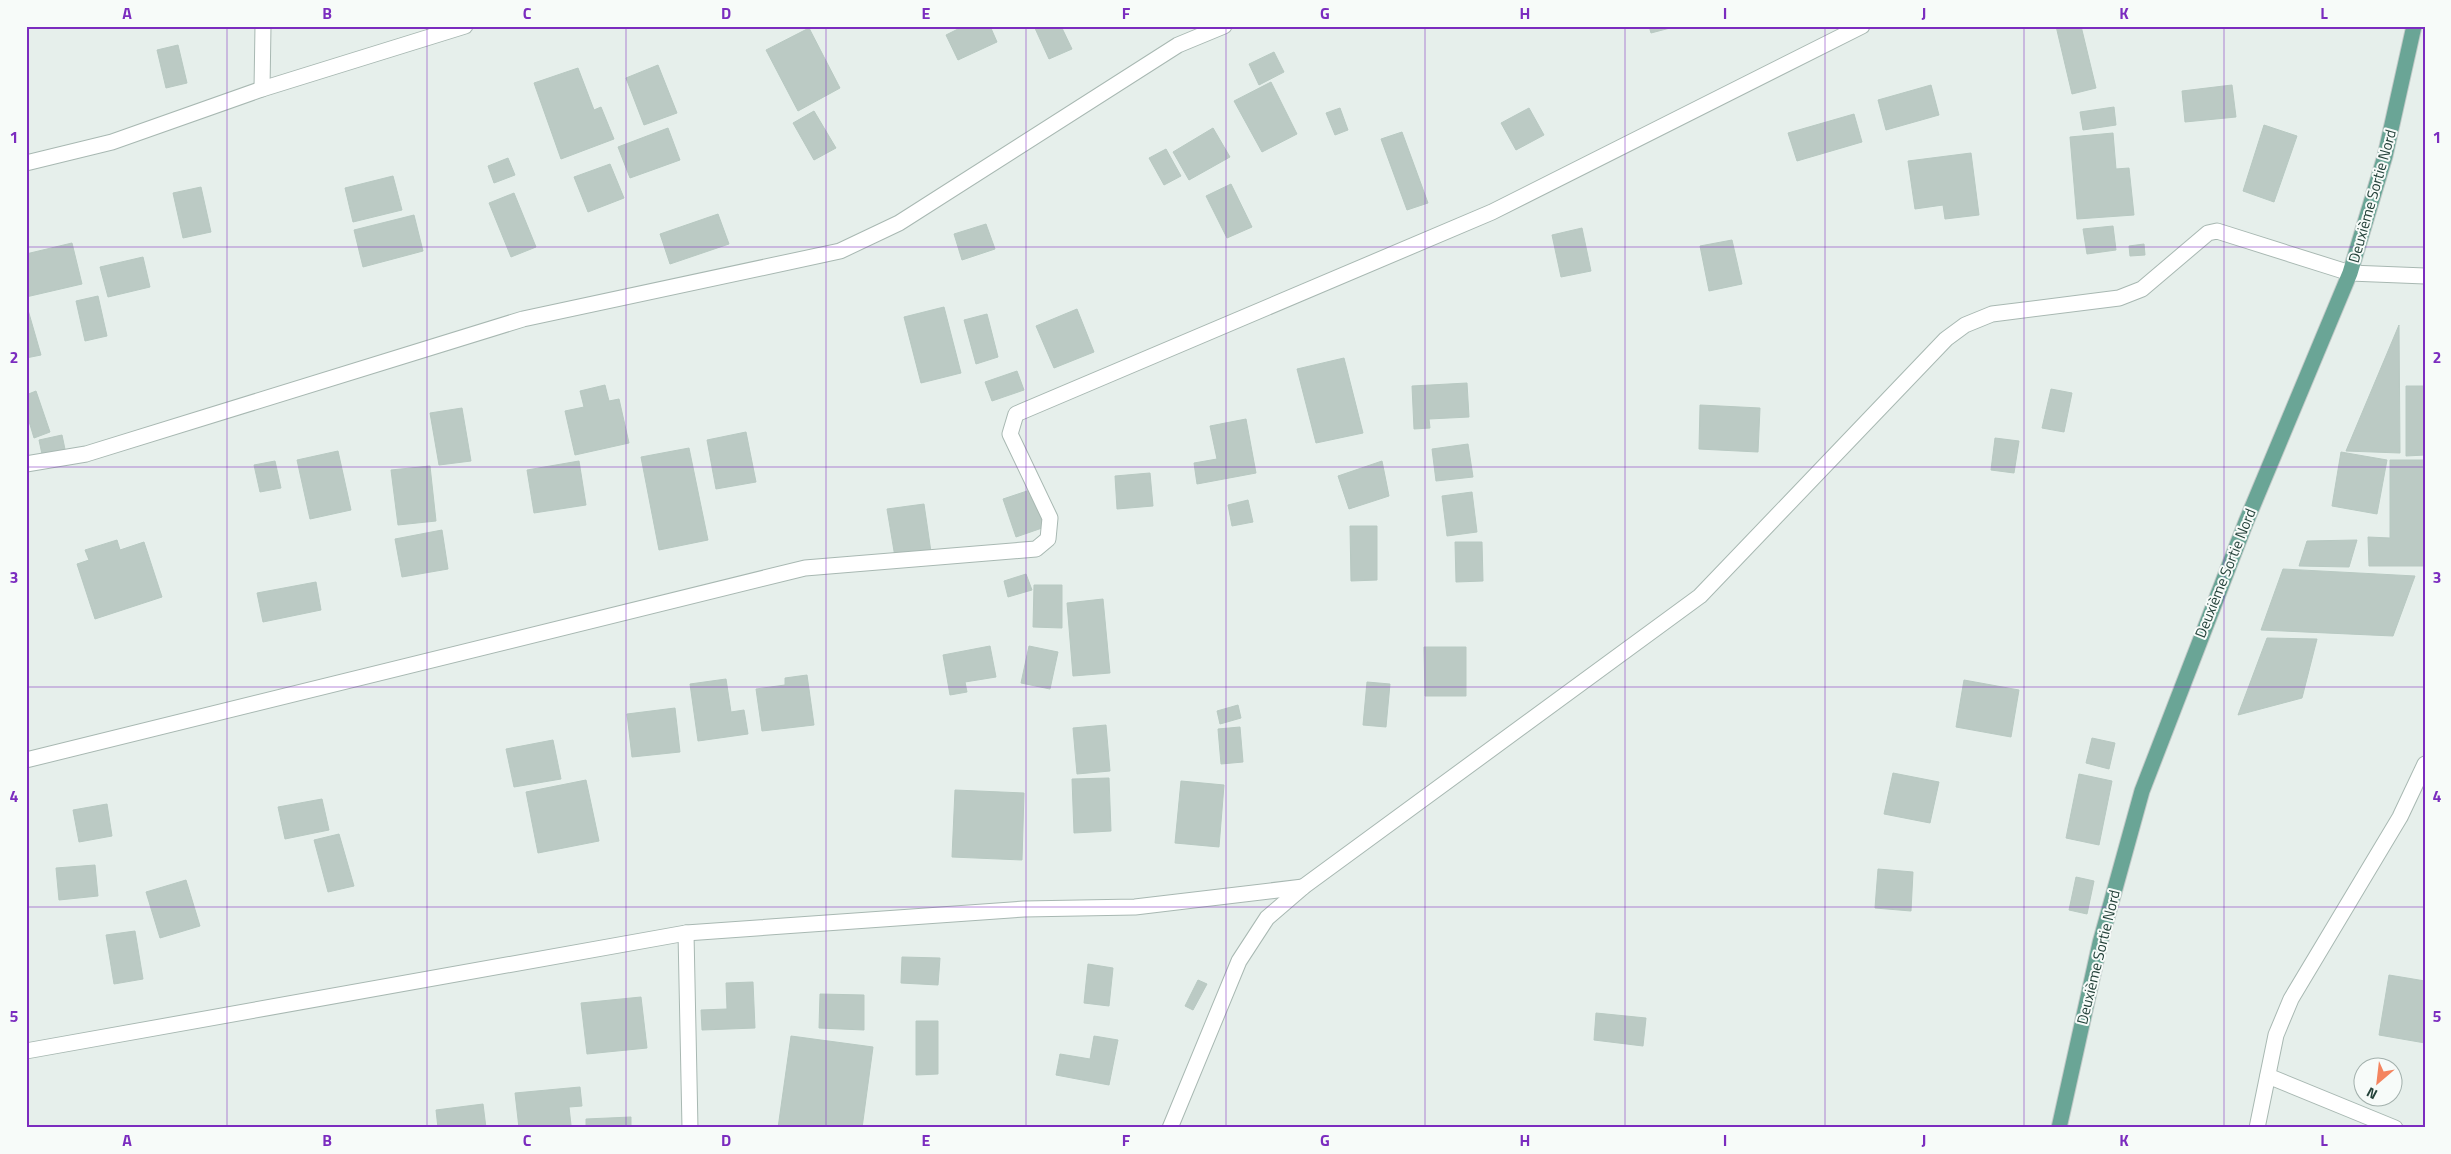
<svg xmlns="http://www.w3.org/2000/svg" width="2451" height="1154" font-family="'Titillium Web',sans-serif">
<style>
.building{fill:#bbcac4;stroke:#b8c9c2}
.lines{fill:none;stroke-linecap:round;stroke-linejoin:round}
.street-casing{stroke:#a8b8b2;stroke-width:17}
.primary-casing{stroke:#c2cac8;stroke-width:17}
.street{stroke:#fff;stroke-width:15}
.primary{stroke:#6aa596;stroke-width:15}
.grid{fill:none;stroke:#7b2cbf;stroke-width:1;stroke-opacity:0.55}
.labels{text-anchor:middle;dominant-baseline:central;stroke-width:4;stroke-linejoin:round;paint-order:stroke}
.street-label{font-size:15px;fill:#24423a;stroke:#f7fbf9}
.neatline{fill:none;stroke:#7b2cbf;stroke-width:2}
.grid-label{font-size:16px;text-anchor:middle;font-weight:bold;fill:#7b2cbf}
</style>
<rect width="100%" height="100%" fill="#e6efeb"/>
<g class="building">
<path d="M964,26h26l7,16 -39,18 -12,-25z"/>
<path d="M1034,26h27l11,23 -23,10z"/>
<path d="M1649,26h20l1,2 -19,5z"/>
<path d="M2056,26h25l15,62 -24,6z"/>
<path d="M809,28l31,60 -42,23 -32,-61z"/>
<path d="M178,45l9,38 -21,5 -9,-38z"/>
<path d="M1274,52l10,20 -25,13 -10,-21z"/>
<path d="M658,65l19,48 -33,12 -18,-47z"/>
<path d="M578,68l16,42 7,-3 13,32 -53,20 -27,-76z"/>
<path d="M1271,82l26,52 -35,18 -28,-51z"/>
<path d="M1931,85l8,30 -53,15 -8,-30z"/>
<path d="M2232,85l4,32 -51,5 -3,-31z"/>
<path d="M2114,107l2,18 -33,5 -3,-18z"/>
<path d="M1340,108l8,22 -13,5 -9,-22z"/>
<path d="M1529,108l15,27 -28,15 -15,-27z"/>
<path d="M814,111l22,37 -22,12 -21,-37z"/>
<path d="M1854,114l8,28 -65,19 -9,-28z"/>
<path d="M2264,125l33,11 -23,66 -31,-11z"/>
<path d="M668,128l12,32 -50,18 -12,-31z"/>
<path d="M1213,128l17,29 -41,23 -16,-28z"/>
<path d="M1402,132l26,71 -21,7 -26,-71z"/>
<path d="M2113,133l3,36 13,-1 5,47 -57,4 -7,-82z"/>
<path d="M1166,149l15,27 -17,9 -15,-27z"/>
<path d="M1971,153l8,62 -34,4 -2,-14 -28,4 -7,-48z"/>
<path d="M508,158l7,17 -21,8 -6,-17z"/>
<path d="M610,164l14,34 -36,14 -14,-35z"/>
<path d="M393,176l9,34 -49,12 -8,-34z"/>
<path d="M1231,184l21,43 -25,11 -21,-42z"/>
<path d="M201,187l10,45 -28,6 -10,-45z"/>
<path d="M514,193l22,54 -25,10 -22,-54z"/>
<path d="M718,214l11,30 -59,20 -10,-30z"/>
<path d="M414,215l9,36 -60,16 -9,-37z"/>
<path d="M986,224l9,25 -33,11 -8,-26z"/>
<path d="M2113,226l3,24 -29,4 -4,-25z"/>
<path d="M1582,228l9,43 -30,6 -9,-42z"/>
<path d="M1732,240l10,44 -33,7 -9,-45z"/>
<path d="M72,243l10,41 -56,13v-43z"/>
<path d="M2144,244l1,11 -15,1 -1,-10z"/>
<path d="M143,257l7,30 -42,10 -8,-30z"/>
<path d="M98,296l9,40 -22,5 -9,-40z"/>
<path d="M26,303l15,52 -15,3z"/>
<path d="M944,307l17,66 -40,10 -17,-66z"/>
<path d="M1077,309l17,43 -40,16 -18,-42z"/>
<path d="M987,314l11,43 -22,7 -12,-44z"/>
<path d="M2399,325l1,128 -54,-2z"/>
<path d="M1344,358l19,75 -47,10 -19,-74z"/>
<path d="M1017,371l7,19 -32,11 -7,-19z"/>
<path d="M1467,383l2,34 -40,2 1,9 -16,1 -2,-43z"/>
<path d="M605,385l4,16 10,-2 10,44 -54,12 -10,-44 19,-4 -4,-16z"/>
<path d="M2406,386h19v69l-19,1z"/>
<path d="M2051,389l21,4 -8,39 -22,-4z"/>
<path d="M36,391l14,41 -16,6 -6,-20 -2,1v-24z"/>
<path d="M1700,405l60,3 -2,44 -59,-3z"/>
<path d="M462,408l9,53 -32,4 -9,-52z"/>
<path d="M1246,419l10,54 -59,11 -3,-21 23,-4 -7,-33z"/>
<path d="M746,432l10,50 -40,7 -9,-49z"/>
<path d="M62,435l4,19 -23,5 -4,-19z"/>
<path d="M1995,438l24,3 -5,32 -23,-3z"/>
<path d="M1468,444l5,33 -37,4 -4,-32z"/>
<path d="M689,448l19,92 -49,10 -18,-93z"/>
<path d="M338,451l13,59 -41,9 -13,-59z"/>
<path d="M2341,452l46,8 -10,54 -45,-8z"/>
<path d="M2390,460h35v106h-56l-1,-29 22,1z"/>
<path d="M275,461l6,27 -21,4 -6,-27z"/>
<path d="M579,461l7,44 -52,8 -7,-43z"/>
<path d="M1382,461l7,35 -40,13 -11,-33z"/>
<path d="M430,466l6,55 -38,4 -7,-55z"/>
<path d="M1150,473l3,33 -36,3 -2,-33z"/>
<path d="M1033,489l12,38 -29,10 -13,-38z"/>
<path d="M1472,492l5,40 -30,4 -5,-40z"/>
<path d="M1248,500l5,22 -21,4 -4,-21z"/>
<path d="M924,504l7,48 -36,5 -8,-48z"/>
<path d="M1350,526h27v54l-26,1z"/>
<path d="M442,530l6,39 -46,8 -7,-38z"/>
<path d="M117,540l3,10 24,-8 18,55 -67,22 -18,-55 12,-4 -4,-10z"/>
<path d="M2357,540l-8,27 -50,-1 8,-25z"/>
<path d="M1455,542h27l1,39 -27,1z"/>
<path d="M2283,569l132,7 -22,60 -132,-6z"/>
<path d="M1026,574l6,16 -24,7 -4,-16z"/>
<path d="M316,582l5,28 -58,12 -6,-29z"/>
<path d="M1034,585h28v43l-29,-1z"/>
<path d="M1103,599l7,74 -37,3 -6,-73z"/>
<path d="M2267,638l50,1 -15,59 -64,17z"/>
<path d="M990,646l6,31 -31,5 2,10 -17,3 -7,-40z"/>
<path d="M1029,646l29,6 -8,37 -29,-6z"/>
<path d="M1424,647h42v49h-41z"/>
<path d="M807,675l7,50 -52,6 -6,-42 29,-4v-7z"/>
<path d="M726,679l5,33 13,-2 4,24 -50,7 -8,-57z"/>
<path d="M1964,680l55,10 -8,47 -55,-10z"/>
<path d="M1367,682l23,2 -4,43 -23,-2z"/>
<path d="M1238,705l3,13 -21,6 -3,-13z"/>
<path d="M675,708l5,44 -48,5 -5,-43z"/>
<path d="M1106,725l4,46 -33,3 -4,-46z"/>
<path d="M1240,727l3,35 -22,2 -3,-35z"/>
<path d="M2092,738l23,5 -6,26 -23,-6z"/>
<path d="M553,740l8,39 -47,8 -8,-38z"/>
<path d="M1893,773l46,9 -9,41 -46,-9z"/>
<path d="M2079,774l33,7 -13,64 -33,-7z"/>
<path d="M1109,778l2,53 -37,2 -2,-54z"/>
<path d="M586,780l13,61 -61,12 -12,-61z"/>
<path d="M1181,781l43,4 -5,62 -44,-4z"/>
<path d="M955,790l69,3 -2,67 -70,-3z"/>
<path d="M322,799l7,31 -44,9 -7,-32z"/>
<path d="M107,804l5,32 -33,6 -6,-32z"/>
<path d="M339,834l15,52 -26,6 -14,-52z"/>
<path d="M95,865l3,31 -39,4 -3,-32z"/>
<path d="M1878,869l35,3 -2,39 -36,-3z"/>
<path d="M2076,877l18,4 -7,33 -18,-4z"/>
<path d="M186,880l14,46 -40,12 -14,-46z"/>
<path d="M135,931l8,48 -29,5 -8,-49z"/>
<path d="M902,957l38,1 -2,27 -37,-2z"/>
<path d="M1088,964l25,4 -4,38 -25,-3z"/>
<path d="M2389,975l36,6v62l-46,-8z"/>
<path d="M1198,980l9,4 -14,26 -8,-4z"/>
<path d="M753,982l2,46 -53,2 -1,-20 26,-1 -1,-26z"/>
<path d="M820,994l44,1v35l-45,-2z"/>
<path d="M641,997l6,51 -60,6 -6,-51z"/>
<path d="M1596,1013l50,5 -3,28 -49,-6z"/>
<path d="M916,1021h22v53l-22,1z"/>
<path d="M791,1036l82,11 -11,81h-84z"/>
<path d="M1094,1036l24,4 -9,45 -53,-10 4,-21 30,5z"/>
<path d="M580,1087l2,19 -13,1 2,18 -52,3 -4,-35z"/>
<path d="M483,1104l3,24h-48l-2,-18z"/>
<path d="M631,1117v11h-45v-9z"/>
</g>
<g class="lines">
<g class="street-casing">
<g id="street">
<path d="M262,89l1,-63"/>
<path d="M26,163l86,-21 150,-53 203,-63"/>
<path d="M26,464l60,-10 437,-135 317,-68 59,-28 279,-178 46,-19"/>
<path d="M26,760l779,-192 231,-19 12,-10 2,-21 -40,-84 6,-20 476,-202 370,-186"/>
<path d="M686,933l4,195"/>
<path d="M26,1051l660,-118 338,-24 111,-2 168,-20"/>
<path d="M2268,1076l127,52"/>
<path d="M1170,1128l69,-167 28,-43 36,-31 397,-291 246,-257 19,-14 27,-11 127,-16 23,-9 66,-56 9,-2 133,42 75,3"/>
<path d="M2257,1128l19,-93 15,-36 109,-182 25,-53"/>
</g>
</g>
<g class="primary-casing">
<path id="primary" d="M2059,1128l41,-185 42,-152 104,-269 104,-249 35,-117 29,-130"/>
</g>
<use href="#street" class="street"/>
<use href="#primary" class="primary"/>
</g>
<path class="grid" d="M227,26v1102M427,26v1102M626,26v1102M826,26v1102M1026,26v1102M1226,26v1102M1425,26v1102M1625,26v1102M1825,26v1102M2024,26v1102M2224,26v1102M26,247h2399M26,467h2399M26,687h2399M26,907h2399"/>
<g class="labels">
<g class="street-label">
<text transform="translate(2372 196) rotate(-74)">Deuxième Sortie Nord</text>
<text transform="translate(2225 573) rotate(-68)">Deuxième Sortie Nord</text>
<text transform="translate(2098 957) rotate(-76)">Deuxième Sortie Nord</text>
</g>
</g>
<rect width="2451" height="1154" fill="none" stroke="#f7fbf9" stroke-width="55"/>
<g transform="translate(2378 1082) rotate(208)"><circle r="24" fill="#f7fbf9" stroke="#a3b1ad"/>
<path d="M0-4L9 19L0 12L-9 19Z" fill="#f4845f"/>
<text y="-8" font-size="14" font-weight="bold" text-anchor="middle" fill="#24423a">N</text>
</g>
<rect x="28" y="28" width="2396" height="1098" class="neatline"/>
<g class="grid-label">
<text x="127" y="19">A</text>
<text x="327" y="19">B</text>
<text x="527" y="19">C</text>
<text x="726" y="19">D</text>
<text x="926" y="19">E</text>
<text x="1126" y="19">F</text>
<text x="1325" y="19">G</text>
<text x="1525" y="19">H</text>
<text x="1725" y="19">I</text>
<text x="1924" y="19">J</text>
<text x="2124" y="19">K</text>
<text x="2324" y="19">L</text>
<text x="14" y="143">1</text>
<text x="2437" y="143">1</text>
<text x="14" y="363">2</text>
<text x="2437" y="363">2</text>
<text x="14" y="583">3</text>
<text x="2437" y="583">3</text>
<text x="14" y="802">4</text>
<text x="2437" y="802">4</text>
<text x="14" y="1022">5</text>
<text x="2437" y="1022">5</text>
<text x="127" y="1146">A</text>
<text x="327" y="1146">B</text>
<text x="527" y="1146">C</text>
<text x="726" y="1146">D</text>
<text x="926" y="1146">E</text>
<text x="1126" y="1146">F</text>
<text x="1325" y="1146">G</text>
<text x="1525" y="1146">H</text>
<text x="1725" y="1146">I</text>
<text x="1924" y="1146">J</text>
<text x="2124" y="1146">K</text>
<text x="2324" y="1146">L</text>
</g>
</svg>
